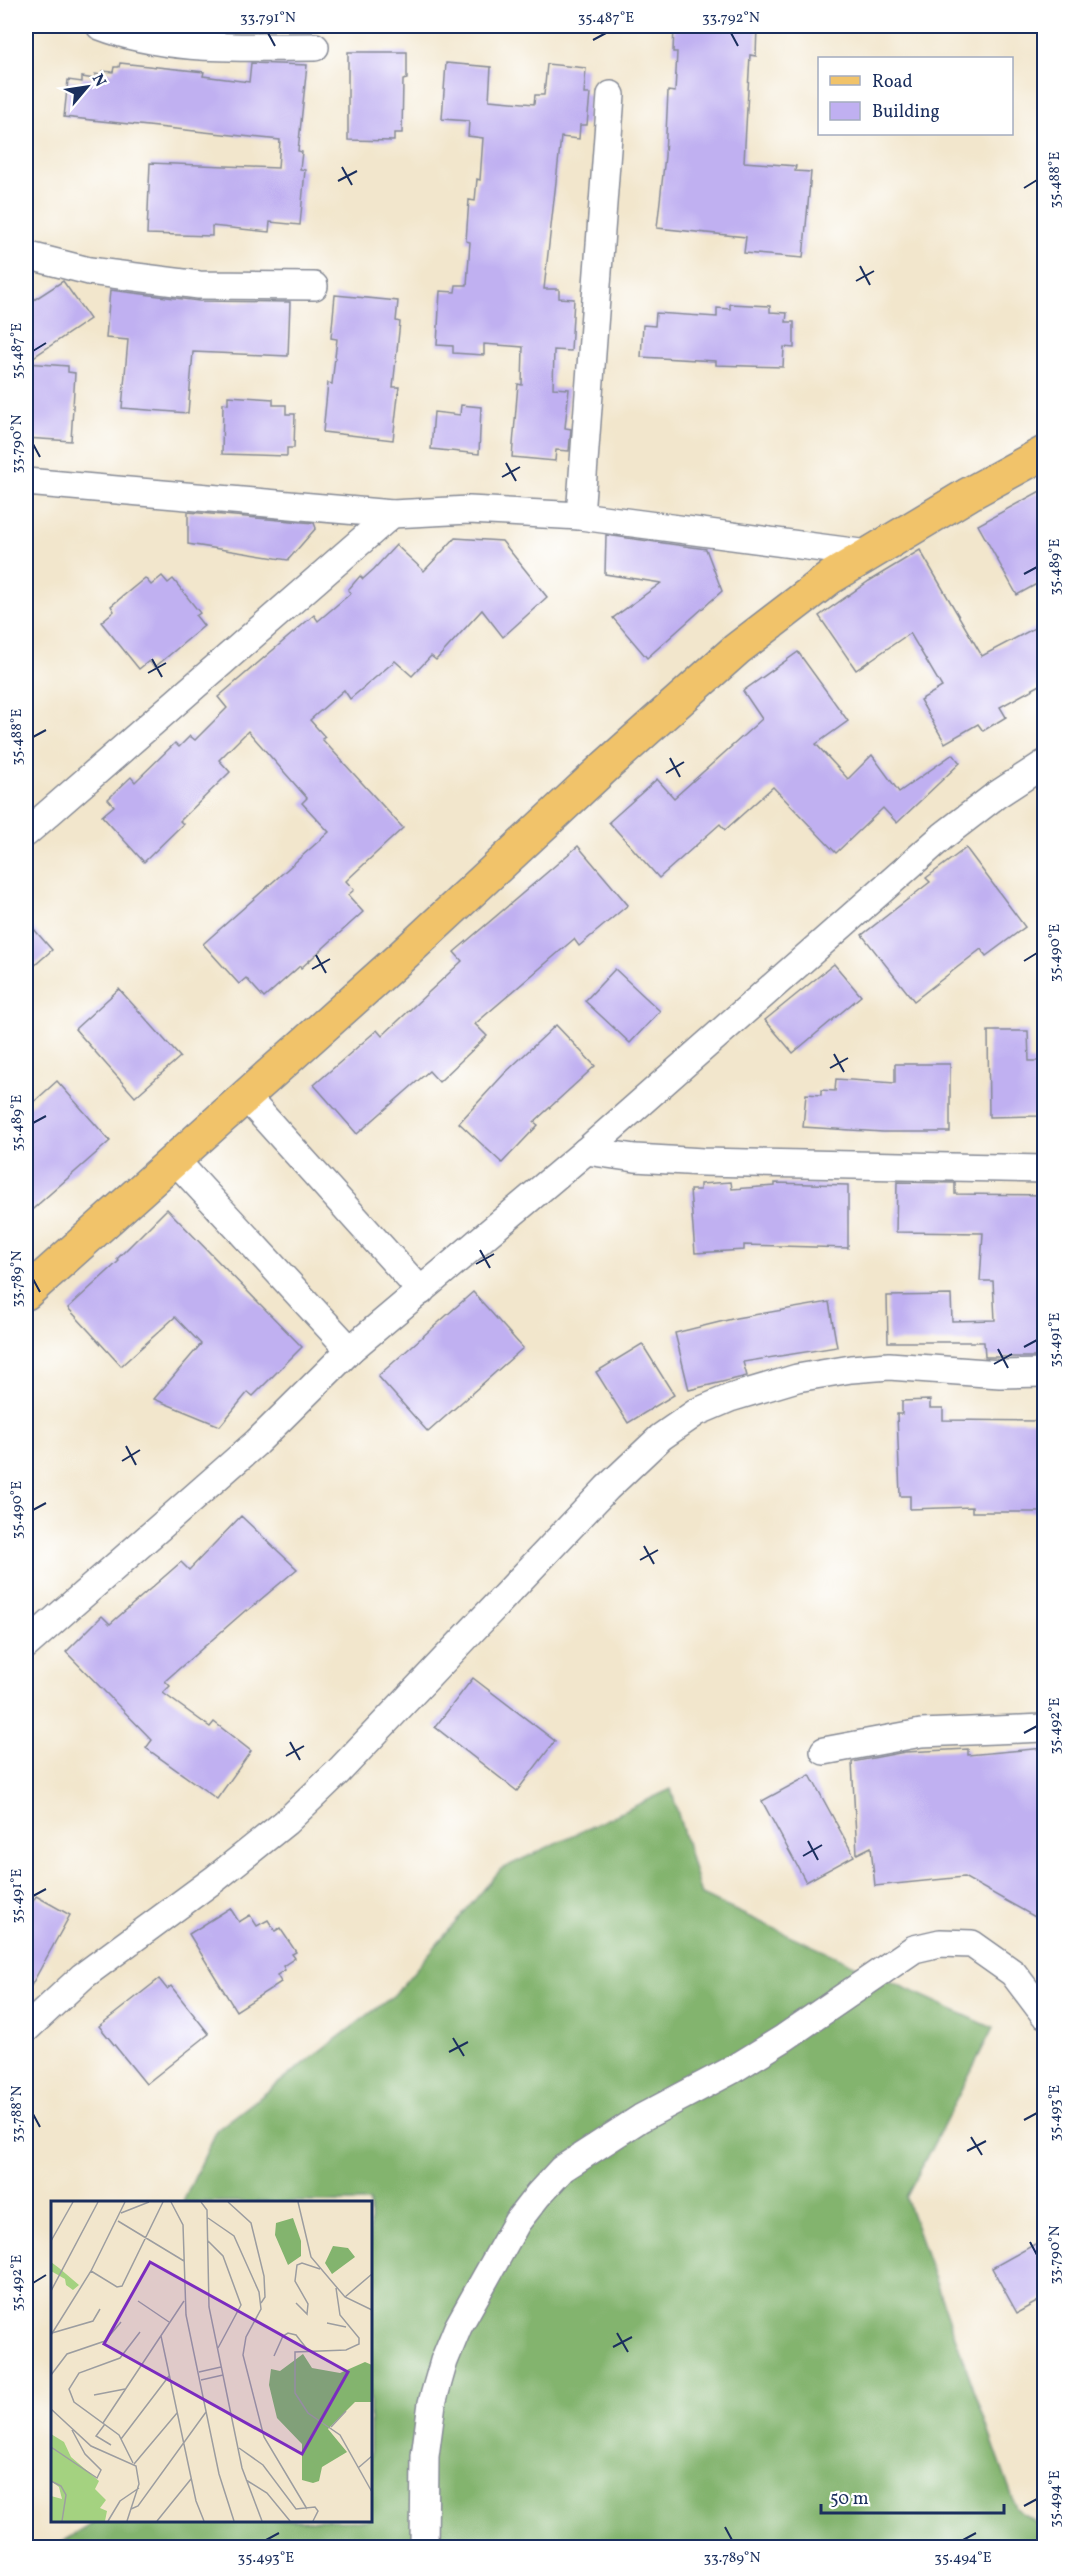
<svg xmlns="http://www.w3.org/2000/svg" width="1070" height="2573" font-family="Vollkorn,serif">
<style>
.forest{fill:#83b46e;stroke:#4f7266;stroke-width:1.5}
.building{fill:#c0b0f1}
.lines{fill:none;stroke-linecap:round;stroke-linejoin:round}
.minor-casing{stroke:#868a95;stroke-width:30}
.major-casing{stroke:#868a95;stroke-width:36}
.minor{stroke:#fff;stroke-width:27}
.major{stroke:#f1c36a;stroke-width:33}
.ticks{fill:none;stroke:#1b2f5e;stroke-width:2}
.inset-road{fill:none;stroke:#9c9da0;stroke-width:1.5}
.view{fill:#7b2cbf;fill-opacity:0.15;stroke:#7b2cbf;stroke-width:3}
.inset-edge{fill:none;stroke:#1b2f5e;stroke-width:3}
.neatline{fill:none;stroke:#1b2f5e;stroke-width:2}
.ticks-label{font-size:15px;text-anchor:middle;fill:#1b2f5e}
</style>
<rect width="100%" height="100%" fill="#fff"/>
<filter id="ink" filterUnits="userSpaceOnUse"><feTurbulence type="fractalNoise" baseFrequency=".0167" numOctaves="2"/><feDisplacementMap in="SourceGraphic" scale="12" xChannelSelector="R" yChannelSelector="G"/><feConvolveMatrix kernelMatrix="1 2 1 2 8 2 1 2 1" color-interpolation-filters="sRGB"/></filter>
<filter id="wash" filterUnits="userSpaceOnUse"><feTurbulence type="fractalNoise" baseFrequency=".008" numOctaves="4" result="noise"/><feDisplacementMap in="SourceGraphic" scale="24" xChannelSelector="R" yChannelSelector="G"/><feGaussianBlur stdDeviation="1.35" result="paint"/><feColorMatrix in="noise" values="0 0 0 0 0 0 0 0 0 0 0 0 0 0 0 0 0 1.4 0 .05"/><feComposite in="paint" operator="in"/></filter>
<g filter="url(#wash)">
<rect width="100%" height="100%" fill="#f2e6cc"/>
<path class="forest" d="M671,1789l30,106 292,133 -87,170 110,310 28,21v18l-993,1 46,-27 273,-1v-318h-187l34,-72 177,-135 107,-126z"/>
<g id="blocks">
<g class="building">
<path d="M674,26h83l-1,30 -6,-1 -6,107 52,4 -1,5 16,1 -8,86 -59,-5 2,-16 -89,-9 8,-72 3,-65 7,1 2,-40h-4z"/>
<path d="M348,52h59v27l-4,1 -1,53h-8v8l-46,-1z"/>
<path d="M120,63l84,9 -1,4 46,6 2,-19 56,2 -9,86 4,1 -2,17 5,1 -5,55 -30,-3 -1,10 -57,-6v10l-65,-2 3,-71 128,5 2,-28 -216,-23 4,-37 14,2v-5l12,2 1,-5 7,1v-4l11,1 1,-5h5z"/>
<path d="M446,63l45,4 -2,33 45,4 1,-9h9l3,-31 39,4 -2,26h6l-3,31h-7l-1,14 -18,-2 -17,152h15v9l15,1 -3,52 -17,-1 -1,38 16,1 -4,39 6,1 -2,22 -13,-1 -1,11 -43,-4 6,-73 4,1 1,-38 -39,-3v11l-31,-2v-7l-16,-1 3,-54 15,1 1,-7h11l3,-43 -4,-1 3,-41 6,1 2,-22 3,1 3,-42 -15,-2 1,-15 -27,-2z"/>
<path d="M63,281l27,38 -64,43v-57z"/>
<path d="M110,290l89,11 91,1 -2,54 -95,-4 -5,61 -66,-5 6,-68 -22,-2z"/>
<path d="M335,295l63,6 -2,20 4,1 -7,65h6l-6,53 -70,-8 5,-49 4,1 5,-45 -6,-1z"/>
<path d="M730,304l40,2v6l17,1 -1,9h8v26l-10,-1 -1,20 -67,-2v-4l-75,-4 2,-32 12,1 1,-13 61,4v-9l13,1z"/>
<path d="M26,363l42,3v6l7,1 -4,68 -45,-3z"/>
<path d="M228,396l45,3v6h13v9h9l-1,34h-7v8l-65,-2 1,-51 5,1z"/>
<path d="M461,405l20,2 -2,47 -48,-5 3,-37 26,3z"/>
<path d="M1044,489v91l-27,15 -39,-70z"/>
<path d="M188,512l126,11 2,5 -28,32 -100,-16z"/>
<path d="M606,535l100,14 16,42 -75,67 -34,-40 48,-35 -56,-9z"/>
<path d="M455,538l47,3 45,56 -44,40 -21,-27 -46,50 -5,-4 -19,20 -17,-15 -45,38 -6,-9 -34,30 15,17 -3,2 81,89 -57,53 8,9 -6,5 15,17 -62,56 -1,-2 -36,32 -18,-20 -7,6 -36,-40 126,-112 -27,-29 5,-5 -59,-67 -29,29 11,12 -50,49 3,3 -39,38 -42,-46 12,-10 -6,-7 23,-22 4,5 40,-39 4,4 11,-11 5,4 32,-32 -9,-11 96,-82 4,6 33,-28 -3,-3 12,-14 3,3 11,-10 22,-24 28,26z"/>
<path d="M920,550l62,106 62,-33v60l-44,24 6,10 -23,14 -5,-7 -33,19 -25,-43 22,-13 -32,-54 -54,37 -37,-54 50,-35z"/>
<path d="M162,576l6,7 5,-4 27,34 -4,3 8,10 -49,41 -6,-6 -10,8 -38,-47 13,-11 -3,-5 34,-28 6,7z"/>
<path d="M798,652l50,69 -32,23 32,35 24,-24 27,37 54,-38 7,9 -63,60 -14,-15 -47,45 -63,-66 -48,43 -5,-6 -61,54 -50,-56 48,-43 17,19 88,-79 -19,-28z"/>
<path d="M578,846l50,59 -49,41 -5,-7 -99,85 12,12 -48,46 -10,-11 -72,63 -43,-49 63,-55 5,6 80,-75 -8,-9z"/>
<path d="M966,848l59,79 -39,29 -5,-7 -67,52 -52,-66 68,-53 -4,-4z"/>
<path d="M26,920l26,30 -26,23z"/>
<path d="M834,964l27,32 -68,57 -28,-33z"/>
<path d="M615,969l45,42 -30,32 -45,-42z"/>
<path d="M119,989l61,68 -45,40 -60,-68z"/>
<path d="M556,1025l39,41 -61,56 4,3 -36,38 -43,-40 46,-50z"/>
<path d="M988,1031h40l1,30h11v55l-51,1z"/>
<path d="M895,1064h55v68h-67l-80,-5 3,-33 15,1v-5l14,1 1,-12 59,4z"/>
<path d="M57,1081l53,60 -84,74v-106z"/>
<path d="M731,1182l1,7 43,-3v-3l73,2v63l-104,-3v5l-49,3 -5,-63h10v-6z"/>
<path d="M897,1182l58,1v11l89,1v162h-59l-1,-15h-96l-1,-46 64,-1 1,26 43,-1 -2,-39h-13l3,-48 -87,-1z"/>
<path d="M167,1209l135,138 -49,49 -5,-4 -28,34 -66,-27 47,-55 -26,-27 -54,49 -53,-58 51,-47 -2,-2z"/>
<path d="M473,1292l50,56 -95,84 -50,-56z"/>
<path d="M829,1302l8,45 -94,15 4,14 -58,14 -14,-57 61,-15z"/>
<path d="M642,1344l32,51 -46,28 -32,-51z"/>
<path d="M930,1400v8h13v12l101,1v91h-72v-5l-62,2v-13h-10l-3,-82h5v-13z"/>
<path d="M241,1516l56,53 -50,42 -1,-1 -81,71 5,5 -7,7 47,34 4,-5 37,29 -34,48 -71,-51 6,-8 -86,-88 36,-36 8,8 71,-62 8,8z"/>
<path d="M473,1678l82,63 -38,50 -82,-64z"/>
<path d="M1044,1748v174l-80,-45 -89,9 -4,-39 -14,7 -5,-92 53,-10 63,-3v6z"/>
<path d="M810,1775l44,81 -48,26 -44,-81z"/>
<path d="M36,1896l34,19 -44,80v-80z"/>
<path d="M230,1908l9,14 11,-7 7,11 11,-6 7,11 5,-3 16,24 -4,2 3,4 -12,8 2,4 -8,5 4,7 -45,29 -47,-77z"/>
<path d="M159,1979l8,10 4,-3 38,48 -63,50 -47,-58z"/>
<path d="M1044,2239v59l-27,15 -25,-45z"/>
</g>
</g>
</g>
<g filter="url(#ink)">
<use href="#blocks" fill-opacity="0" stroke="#868a95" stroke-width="1.5"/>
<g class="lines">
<g class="minor-casing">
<g id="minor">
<path d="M100,26c67,26 144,21 215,21"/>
<path d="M26,255l63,16 110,14 115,1"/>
<path d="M26,482l366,32 77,-4 111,6 288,38"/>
<path d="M580,516l31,-421"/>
<path d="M26,833l366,-319"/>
<path d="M246,1097l175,194"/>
<path d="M586,1151l49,7 68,4 341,7"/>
<path d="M175,1160l175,190"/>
<path d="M26,1645l231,-203 93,-92 236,-199 357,-315 52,-40 49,-32"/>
<path d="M824,1751l97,-18 123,-5"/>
<path d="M26,2029l57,-53 133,-98 70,-56 52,-50 269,-284 54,-51 36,-25 33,-14 67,-20 54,-9 38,-3 111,8 44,-1"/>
<path d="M424,2548l1,-92 7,-53 12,-42 14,-34 59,-105 21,-27 24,-26 79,-51 91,-48 52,-32 130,-89 26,-6 32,1 41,29 31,41"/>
</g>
</g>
<g class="major-casing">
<path id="major" d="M26,1293l375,-336 205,-191 131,-117 94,-72 138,-83 75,-41"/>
</g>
<use href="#minor" class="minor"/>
<use href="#major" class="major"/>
</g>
</g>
<path class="ticks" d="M268,33l7,13M731,33l7,13M593,40l13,-7M342,167l10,18M338,181l19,-10M1024,188l13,-8M860,266l10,19M856,281l18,-10M33,351l13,-8M33,444l7,13M506,463l10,18M502,477l18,-10M1024,574l13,-7M152,659l10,18M148,673l18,-10M33,737l13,-7M670,758l10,19M666,773l18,-11M316,955l10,18M1024,961l13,-8M312,969l18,-10M834,1054l10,18M830,1068l18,-10M33,1123l13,-7M480,1250l10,18M476,1264l18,-10M33,1279l7,13M1024,1347l13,-7M998,1349l10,19M994,1364l18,-10M126,1446l10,19M122,1461l18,-11M33,1510l13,-7M644,1546l10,18M640,1560l18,-10M1024,1733l13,-7M290,1742l10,18M286,1756l18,-10M808,1841l10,19M803,1856l19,-11M33,1896l13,-7M453,2038l11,18M449,2052l19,-10M33,2114l7,13M1024,2120l13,-7M971,2137l11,18M967,2151l19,-10M1030,2242l7,13M33,2283l13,-8M617,2333l11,19M613,2347l19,-10M1024,2506l13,-7M725,2527l7,13M266,2540l13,-7M963,2540l13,-7"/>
<g transform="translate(51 2201)">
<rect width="321" height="321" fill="#f2e6cc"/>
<path d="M0,61l8,6 20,17 -6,5 -7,-5 -1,-6 -14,-8zM0,233l13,8 7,15 28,24 -4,8 11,11 -6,8 7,3 -2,10h-54v-25l11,3 -3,-12 -8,-6z" fill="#a4d280"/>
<path d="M242,17l8,23v15l-13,9 -13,-30 1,-12zM282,45l15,2 7,9 -23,17 -7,-11zM252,153l9,14 28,5 25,-11 7,3v37h-17l-27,27 19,23 -25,15 -3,14 -6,2 -11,-3v-36l-25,-26 -8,-33 2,-16 9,2z" fill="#83b46e"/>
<path class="inset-road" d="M120,1l12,23 3,90 33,159 15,47M150,1l6,8 2,97 33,161 20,53M177,1l23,21 13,53 1,21 -4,6M247,1l13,55 34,40 27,13M70,12l28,-11M157,17l26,18 25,56 2,17 -15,28 -3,18 21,82 43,72M67,20l66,40M0,40l22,-39M157,40l15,15 18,49 -23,43M40,70l26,16 5,-1 41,-84M285,87l4,27 19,23v6l-13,6 -51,2v41l13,20 32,22 32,57M0,90l47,-89M294,96l27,-23M87,100l31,21M245,102l11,11 1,-10 -13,-23 2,-16 5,-2 18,6M276,122l19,4M1,132l41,-12 7,-12M0,134l40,-64 34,-69M110,135l35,165 8,20M223,155l9,-20 5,-3 8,2 11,14M148,171l22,-5M0,174l16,-21 38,-13 16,-19M150,179l22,-5M43,194l31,-6M0,208l40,37 45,20 3,18 -12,37M52,222l81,-122M54,223l-9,12 15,9M280,226l15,-16M70,238l48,-63M0,246l46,31 4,-8 -16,-16 -13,-24M188,247l24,17 33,44 19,-2 3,4 -5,10M82,262l-14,-28 -45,-33 -5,-13 10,-16 41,-15 20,-26M83,263l43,-51M307,267l14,-12M195,279l21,13 23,28M0,280l10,5 5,9 -4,26M80,308l7,-3 68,-94M57,320l12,-20 19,-13M106,320l34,-42"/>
<path class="view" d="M99,61l198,110 -46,82 -198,-110z"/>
<rect width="321" height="321" class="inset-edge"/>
</g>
<rect width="1070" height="2573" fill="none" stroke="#fff" stroke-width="66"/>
<rect x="818" y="57" width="195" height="78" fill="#ffffff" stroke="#a4acbf" stroke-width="1.5"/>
<rect x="830" y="76" width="30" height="9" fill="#f1c36a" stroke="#a4acbf" stroke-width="1.5"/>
<text x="872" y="87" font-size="18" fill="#1b2f5e">Road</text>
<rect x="830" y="102" width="30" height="18" fill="#c0b0f1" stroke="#a4acbf" stroke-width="1.5"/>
<text x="872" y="117" font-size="18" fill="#1b2f5e">Building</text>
<g transform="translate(87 87) rotate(61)" stroke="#ffffff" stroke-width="4.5" paint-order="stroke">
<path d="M0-4.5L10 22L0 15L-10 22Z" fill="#1b2f5e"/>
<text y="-9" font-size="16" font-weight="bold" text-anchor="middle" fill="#1b2f5e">N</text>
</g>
<path d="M821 2504v9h183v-9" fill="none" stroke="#1b2f5e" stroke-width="3"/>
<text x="830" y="2504" font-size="18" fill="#1b2f5e" stroke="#ffffff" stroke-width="4.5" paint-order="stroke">50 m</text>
<rect x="33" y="33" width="1004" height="2507" class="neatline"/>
<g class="ticks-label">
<text x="268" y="22">33.791°N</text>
<text x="606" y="22">35.487°E</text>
<text x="731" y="22">33.792°N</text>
<text transform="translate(1054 180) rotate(-90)" y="5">35.488°E</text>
<text transform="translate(16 351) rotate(-90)" y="5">35.487°E</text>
<text transform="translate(16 444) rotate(-90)" y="5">33.790°N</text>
<text transform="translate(1054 567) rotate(-90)" y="5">35.489°E</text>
<text transform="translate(16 737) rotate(-90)" y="5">35.488°E</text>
<text transform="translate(1054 953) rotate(-90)" y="5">35.490°E</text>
<text transform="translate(16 1123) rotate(-90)" y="5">35.489°E</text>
<text transform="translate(16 1279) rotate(-90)" y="5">33.789°N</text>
<text transform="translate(1054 1340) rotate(-90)" y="5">35.491°E</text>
<text transform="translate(16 1510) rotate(-90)" y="5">35.490°E</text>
<text transform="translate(1054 1726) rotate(-90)" y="5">35.492°E</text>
<text transform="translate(16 1896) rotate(-90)" y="5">35.491°E</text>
<text transform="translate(1054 2113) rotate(-90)" y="5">35.493°E</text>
<text transform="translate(16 2114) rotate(-90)" y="5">33.788°N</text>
<text transform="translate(1054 2255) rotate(-90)" y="5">33.790°N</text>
<text transform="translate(16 2283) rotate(-90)" y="5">35.492°E</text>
<text transform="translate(1054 2499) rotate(-90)" y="5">35.494°E</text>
<text x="266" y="2562">35.493°E</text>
<text x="732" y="2562">33.789°N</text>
<text x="963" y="2562">35.494°E</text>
</g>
</svg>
